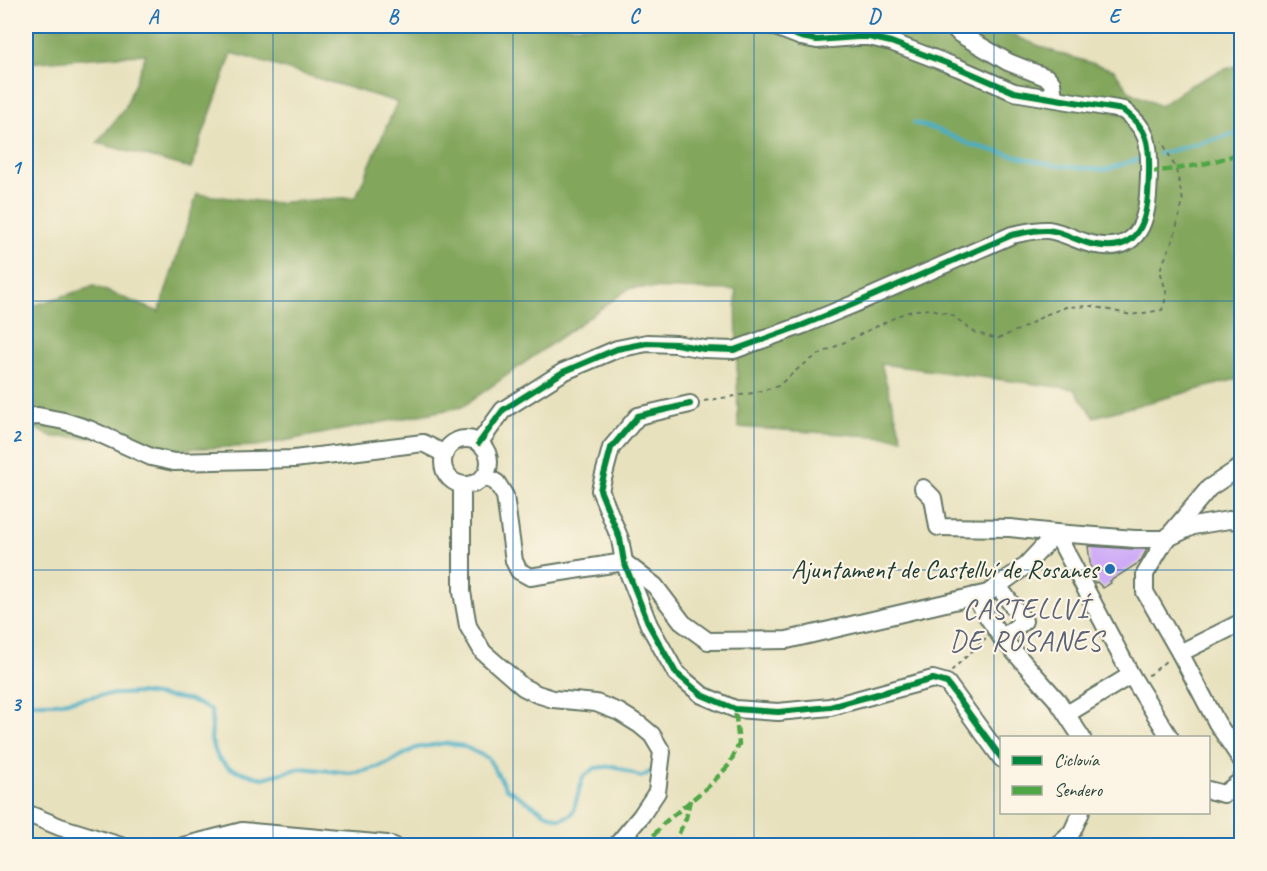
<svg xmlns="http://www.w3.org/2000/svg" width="1267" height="871" font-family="Caveat,sans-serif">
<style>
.forest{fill:#82a65b;stroke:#507248;stroke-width:1.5}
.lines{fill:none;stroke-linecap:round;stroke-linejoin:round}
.stream{stroke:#47afc6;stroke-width:4}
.building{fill:#ceacf7}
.minor-casing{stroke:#657664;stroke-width:20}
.path{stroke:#657664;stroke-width:2;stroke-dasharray:4.5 4.5;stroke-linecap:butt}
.minor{stroke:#fff;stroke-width:16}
.quiet{stroke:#4fa644;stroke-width:4.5;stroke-dasharray:9 4.5;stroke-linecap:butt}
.cycleway-casing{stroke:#fcf5e5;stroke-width:10}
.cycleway{stroke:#00873e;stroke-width:6}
.grid{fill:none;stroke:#1f6fb2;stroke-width:1.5;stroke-opacity:0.55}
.poi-dot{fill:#1f6fb2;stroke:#fcf5e5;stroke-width:2}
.labels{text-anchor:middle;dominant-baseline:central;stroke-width:4.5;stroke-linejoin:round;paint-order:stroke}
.poi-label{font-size:26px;fill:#1f3d34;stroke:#fcf5e5;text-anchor:end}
.quarter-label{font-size:28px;letter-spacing:1.5px;fill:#5c6478;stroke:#fcf5e5}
.neatline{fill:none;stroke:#1f6fb2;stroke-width:2}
.grid-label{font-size:20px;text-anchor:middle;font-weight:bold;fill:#1f6fb2}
</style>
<rect width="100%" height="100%" fill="#fcf5e5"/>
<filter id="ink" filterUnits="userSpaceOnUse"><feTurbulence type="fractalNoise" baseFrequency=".0167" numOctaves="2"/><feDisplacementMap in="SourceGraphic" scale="12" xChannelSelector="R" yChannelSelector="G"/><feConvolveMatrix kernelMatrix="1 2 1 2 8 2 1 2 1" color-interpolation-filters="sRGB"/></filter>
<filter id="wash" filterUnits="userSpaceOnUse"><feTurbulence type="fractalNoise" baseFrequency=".008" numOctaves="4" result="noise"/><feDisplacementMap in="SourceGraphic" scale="24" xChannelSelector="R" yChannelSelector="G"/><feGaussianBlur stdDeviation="1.35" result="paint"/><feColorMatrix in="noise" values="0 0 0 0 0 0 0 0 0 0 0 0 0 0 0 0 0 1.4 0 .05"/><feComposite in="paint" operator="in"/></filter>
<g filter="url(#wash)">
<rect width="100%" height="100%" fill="#e7e1be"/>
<path class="forest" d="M26,26h963l66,26 59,18 16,22 30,14 29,-20 31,-15 21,-7v314l-147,39 -20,-28 -193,-25 21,74 -164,-11 -2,-137 -106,-2 -168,119 -205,39 -101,4 -50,-12 -53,-1 -27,-13v-116l68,-22 65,26 38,-118 77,9 82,-6 41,-95 -165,-49 -41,115 -94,-25 28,-35 21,-54 -120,9z"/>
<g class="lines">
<g class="stream">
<path d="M914,123l24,7 33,15 82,20 52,5 38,-12"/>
<path d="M1159,154l83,-22"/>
<path d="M26,700l9,3h22l44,-8 39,-2 49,7 22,10 1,18 -1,12 7,18 11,10 25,8 9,2 38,-10 49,5 18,-3 18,-6 30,-16 29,-5 18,3 25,12 18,30 39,25 15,6 9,-3 4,-4 10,-35 12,-9 19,-2 27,11 11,-6"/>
</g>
</g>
<g id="blocks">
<path class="building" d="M1088,546l46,3h13l-7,13 -30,19 1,2 -8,5 -6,-6 -2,1 -3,-5z"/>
</g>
</g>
<g filter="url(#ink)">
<use href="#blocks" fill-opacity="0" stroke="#657664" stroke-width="1.5"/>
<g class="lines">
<g class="minor-casing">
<g id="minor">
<path d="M952,26l8,8 48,28 40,16 4,5 2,15"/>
<path d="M690,404l-52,12 -27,32 -11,42 20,49 4,23 25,63 27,48 26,22 33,14 43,3 52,-5 103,-28 14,4 55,76"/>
<path d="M26,417l12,-1 26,5 25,8 62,28 23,5 120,-3 129,-16 22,11"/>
<circle cx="466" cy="462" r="23"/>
<path d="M479,443l24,-33 60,-38 54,-23 30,-6 29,1 28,5 30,1 69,-25 51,-21 158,-69c11,-2 24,-6 36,-5 17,2 32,13 48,15 50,9 52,-35 53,-71 1,-32 -1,-45 -26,-64l-109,-18 -55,-24 -68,-26 -22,-5h-12l-40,3 -16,-3 -28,-11"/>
<path d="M1242,466l-33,22 -43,51 -21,35v18l35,61 37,70 25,38"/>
<path d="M485,476l12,7 8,13 9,65 5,10 11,6 94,-15 31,24 28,37 25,18 79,-1 201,-47 36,-26 32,-34"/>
<path d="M462,485v107l6,34 15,26 40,35 14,7 16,5 43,4 23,9 21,13 12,10 10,17 -5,40 -16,24 -25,30"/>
<path d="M923,488l10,10 5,29 72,1 46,5 79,6h31l27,-13 36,-6 13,1"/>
<path d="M1056,533l75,142 39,63"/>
<path d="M998,586l26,35 -22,17"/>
<path d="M974,596l27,41 56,63 25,38"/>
<path d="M1180,653l62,-31"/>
<path d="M1067,714l64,-39"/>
<path d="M1208,790l16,4 18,-14"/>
<path d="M26,813l34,14 61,19"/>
<path d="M1057,845l15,-13 9,-20"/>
<path d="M183,846l59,-15 145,13 7,2"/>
</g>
</g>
<g class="path">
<path d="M704,401l49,-8 25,-7 21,-18 17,-12 88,-43 12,-3 16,-1 20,6 22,17 23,7 26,-11 22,-13 21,-8 26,-1 39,9 31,-5 5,-15 -7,-25 14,-33 9,-36 -7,-32 -14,-28"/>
<path d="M951,671l35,-33"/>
<path d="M1148,675l3,-1 16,-14"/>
</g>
<use href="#minor" class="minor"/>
<g class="quiet">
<path d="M1149,172c31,-3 64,-8 93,-20"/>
<path d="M645,846l19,-23 46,-38 19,-20 10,-21 -4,-35"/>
<path d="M673,846l13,-28 4,-18"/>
<path d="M1056,846l1,-1"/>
</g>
<g class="cycleway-casing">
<g id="cycleway">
<path d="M690,404l-52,12 -27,32 -11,42 20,49 4,23 25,63 27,48 26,22 33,14 43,3 52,-5 103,-28 14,4 55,76"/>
<path d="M479,443l24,-33 60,-38 54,-23 30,-6 29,1 28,5 30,1 69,-25 51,-21 158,-69c11,-2 24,-6 36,-5 17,2 32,13 48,15 50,9 52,-35 53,-71 1,-32 -1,-45 -26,-64l-109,-18 -55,-24 -68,-26 -22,-5h-12l-40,3 -16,-3 -28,-11"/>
</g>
</g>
<use href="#cycleway" class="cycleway"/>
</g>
</g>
<path class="grid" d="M273,26v820M513,26v820M754,26v820M994,26v820M26,301h1216M26,570h1216"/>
<circle class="poi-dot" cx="1110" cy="569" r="6"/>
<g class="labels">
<g class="poi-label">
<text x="1098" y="569">Ajuntament de Castellví de Rosanes</text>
</g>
<g class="quarter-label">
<text x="1026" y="608">CASTELLVÍ<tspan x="1026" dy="32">DE ROSANES</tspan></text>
</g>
</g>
<rect width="1267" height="871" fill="none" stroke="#fcf5e5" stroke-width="66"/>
<rect x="1000" y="736" width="210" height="78" fill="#fcf5e5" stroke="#a4ab9e" stroke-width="1.5"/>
<rect x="1012" y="756" width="30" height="9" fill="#00873e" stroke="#a4ab9e" stroke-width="1.5"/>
<text x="1054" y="766" font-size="18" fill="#1f3d34">Ciclovía</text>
<rect x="1012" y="786" width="30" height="9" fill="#4fa644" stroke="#a4ab9e" stroke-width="1.5"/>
<text x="1054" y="796" font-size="18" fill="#1f3d34">Sendero</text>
<rect x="33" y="33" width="1201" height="805" class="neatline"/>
<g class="grid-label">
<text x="153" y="23">A</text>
<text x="393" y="23">B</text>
<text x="634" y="23">C</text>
<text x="874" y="23">D</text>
<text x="1114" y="23">E</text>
<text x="16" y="174">1</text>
<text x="16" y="442">2</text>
<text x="16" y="711">3</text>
</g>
</svg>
